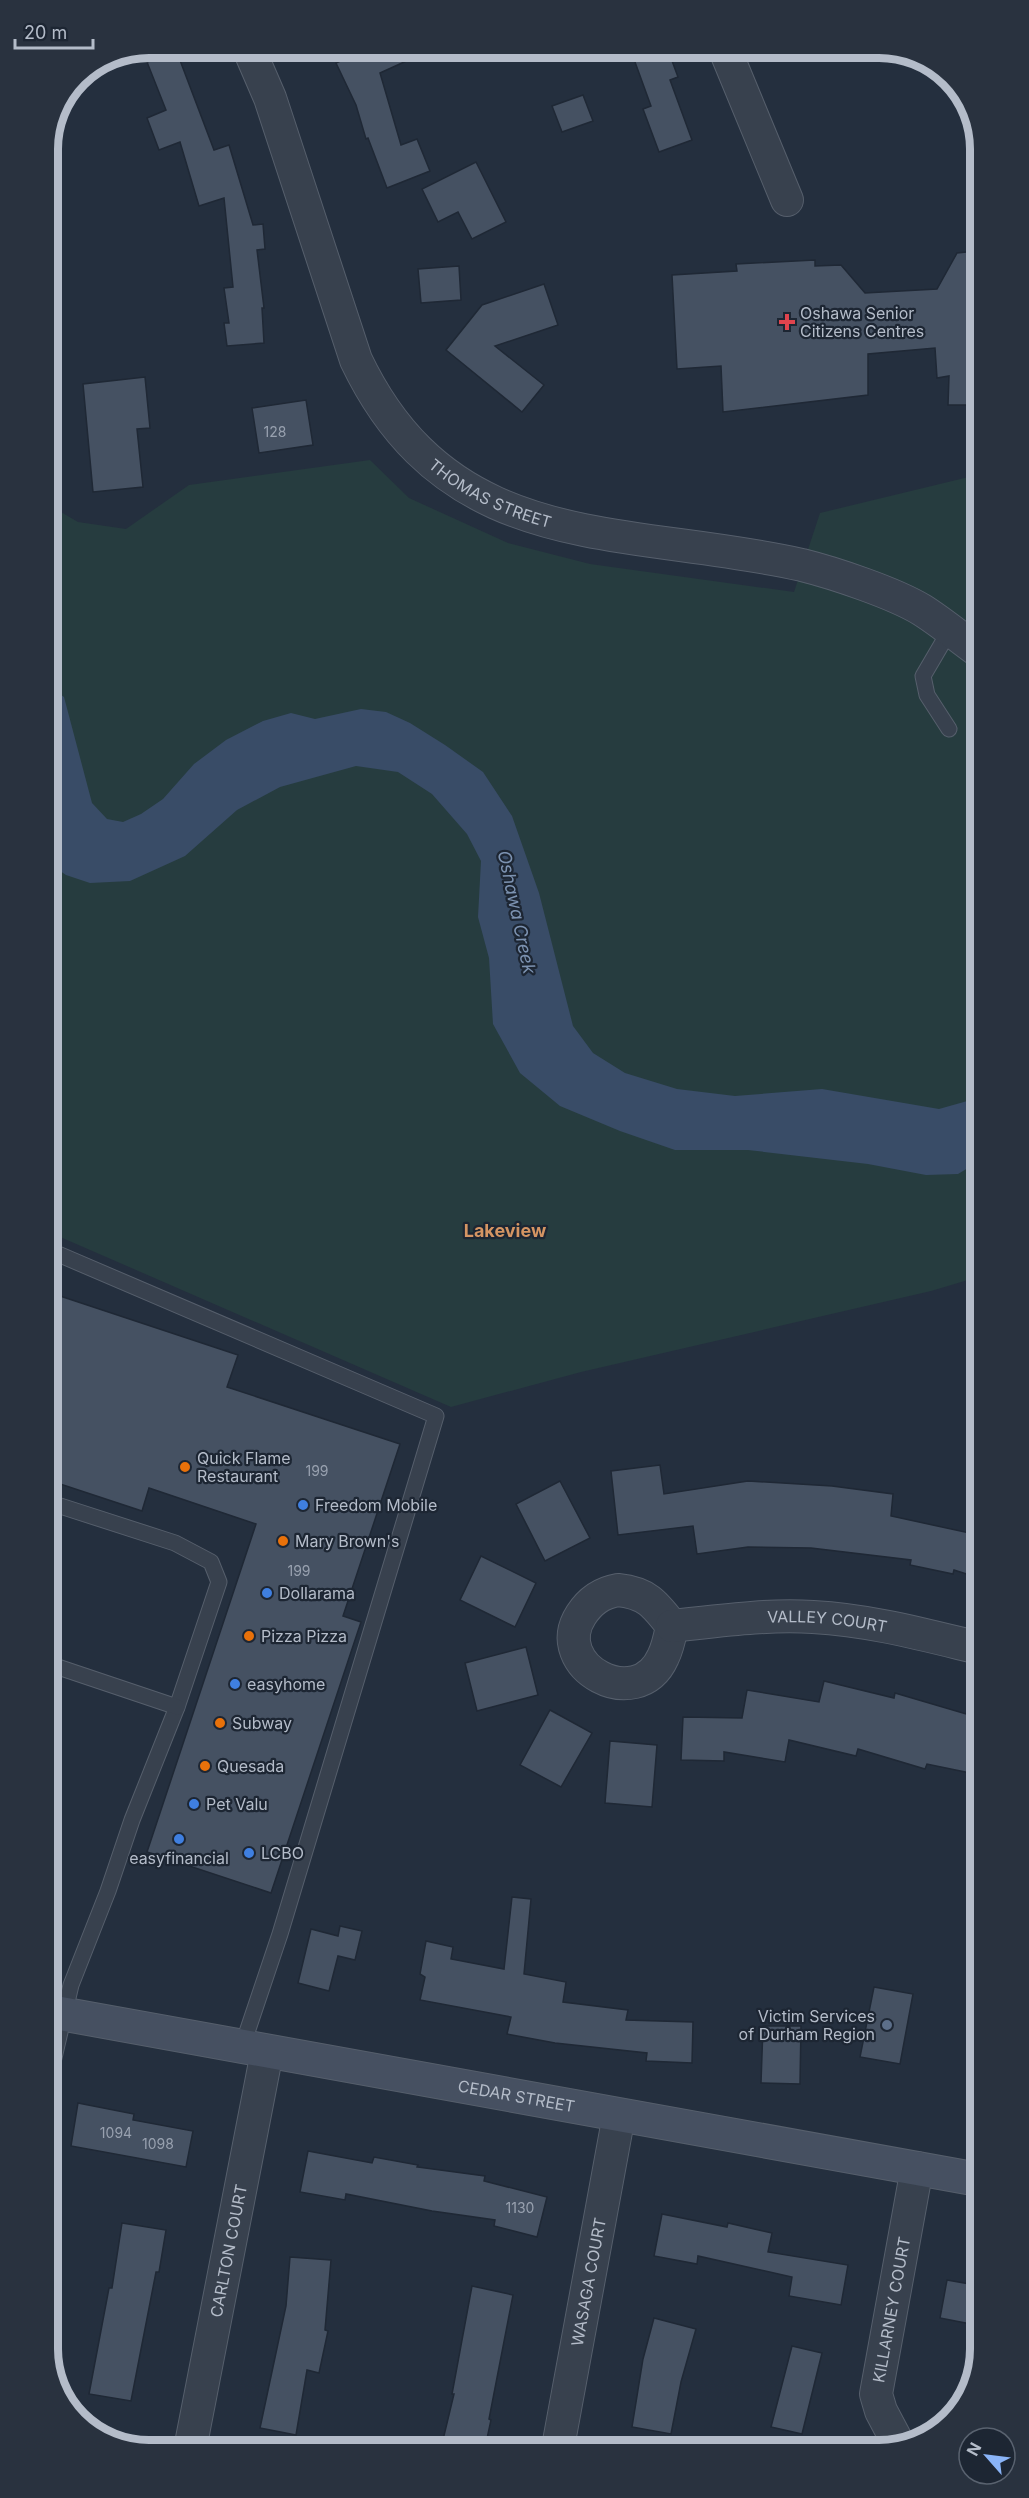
<svg xmlns="http://www.w3.org/2000/svg" width="1029" height="2498" font-family="Inter,sans-serif">
<style>
.green{fill:#263c3f}
.water{fill:#394c67}
.building{fill:#455162;stroke:#1f2835;stroke-width:1.5}
.lines{fill:none;stroke-linecap:round;stroke-linejoin:round}
.lane-casing{stroke:#565f6c;stroke-width:17}
.street-casing{stroke:#565f6c;stroke-width:34}
.secondary-casing{stroke:#565f6c;stroke-width:35}
.lane{stroke:#38414e;stroke-width:15}
.street{stroke:#38414e;stroke-width:32}
.secondary{stroke:#465061;stroke-width:33}
.health-dot{fill:#e0444e;stroke:#1d2633;stroke-width:2}
.food-dot{fill:#e8710a;stroke:#1d2633;stroke-width:2}
.shop-dot{fill:#3f7fe0;stroke:#1d2633;stroke-width:2}
.service-dot{fill:#5c6f8a;stroke:#1d2633;stroke-width:2}
.labels{text-anchor:middle;dominant-baseline:central;stroke-width:4.5;stroke-linejoin:round;paint-order:stroke}
.number-label{font-size:14px;fill:#98a1af}
.poi-label{font-size:16px;fill:#b4bcc9;stroke:#1d2633;text-anchor:start}
.street-label{font-size:16px;fill:#b4bcc9;stroke:#1d2633}
.water-label{font-size:18px;font-style:italic;fill:#7c92b1;stroke:#1d2633}
.neighbourhood-label{font-size:18px;font-weight:bold;fill:#d59563;stroke:#1d2633}
.rim{fill:none;stroke:#b4bcc9;stroke-width:8}
</style>
<rect width="100%" height="100%" fill="#242f3e"/>
<path class="green" d="M370,460l39,38 99,45 82,21 204,28 26,-79 157,-38 1,802 -47,14 -350,81 -130,35 -400,-174 -2,-728 29,17 48,7 63,-44z"/>
<path class="water" d="M49,686l15,11 28,106 15,16 16,3 18,-8 22,-15 31,-35 32,-24 37,-19 28,-8 24,6 46,-10 25,3 24,11 35,22 38,27 29,44 27,77 34,133 20,27 32,20 52,16 58,7 87,-7 117,20 39,-11v64l-20,12 -32,1 -58,-11 -120,-14h-73l-55,-19 -60,-25 -40,-33 -27,-49 -4,-66 -11,-41 3,-56 -14,-27 -35,-40 -34,-22 -42,-6 -76,21 -43,23 -52,46 -55,25 -40,2 -24,-8 -16,-11z"/>
<g class="building">
<path d="M668,50l10,27 -8,3 22,60 -33,12 -16,-43 8,-3 -20,-55z"/>
<path d="M358,53h66l-44,20 21,72 16,-6 13,32 -43,17 -19,-50 -2,1 -10,-34 -20,-42z"/>
<path d="M165,55h13l36,95 15,-5 24,80 10,-1 2,25 -8,1 7,58h-2l2,35 -37,3 -3,-23h5l-5,-35 9,-1 -9,-89 -25,8 -19,-64 -21,8 -12,-32 19,-8 -19,-48z"/>
<path d="M583,95l10,26 -31,11 -10,-26z"/>
<path d="M476,162l30,60 -34,17 -14,-27 -20,10 -16,-33z"/>
<path d="M976,251v154h-28l1,-29 -12,2 -2,-30 -67,6v41l-145,17 -2,-46 -44,3 -5,-94 65,-4 -1,-7 79,-4v6l26,-1 24,28 72,-4 20,-36z"/>
<path d="M459,266l2,34 -40,3 -3,-34z"/>
<path d="M544,284l14,41 -63,21 49,39 -22,27 -76,-62 36,-45z"/>
<path d="M145,377l5,51 -13,1 6,58 -50,5 -10,-108z"/>
<path d="M306,400l7,45 -54,8 -7,-45z"/>
<path d="M51,1293l187,62 -11,32 173,57 -57,172 18,6 -90,271 -124,-41 109,-328 -107,-36 -7,23 -91,-30z"/>
<path d="M660,1465l4,29 84,-13 84,5 61,8 -2,22 88,19v43l-25,-8 -1,4 -43,-9 1,-5 -100,-12 -63,-1 -51,7 -4,-28 -75,9 -7,-64z"/>
<path d="M560,1481l30,57 -45,23 -29,-57z"/>
<path d="M481,1556l55,27 -21,44 -55,-27z"/>
<path d="M526,1647l12,48 -61,16 -12,-48z"/>
<path d="M824,1681l70,17 1,-5 85,25v57l-53,-11 -2,5 -67,-20 -2,7 -67,-16 -4,22 -61,-10v9l-43,-1 2,-43 59,1 5,-28 72,12z"/>
<path d="M550,1710l42,23 -31,54 -41,-22z"/>
<path d="M610,1741l47,4 -5,62 -47,-4z"/>
<path d="M512,1897l19,2 -7,75 42,8 -3,20 65,8 -2,10 67,2 -1,41 -46,-2 1,-8 -92,-10 -48,-9 4,-17 -91,-17 5,-23 -5,-3 6,-33 27,6 -2,12 53,10z"/>
<path d="M340,1926l22,5 -7,29 -17,-4 -9,35 -31,-8 13,-54 27,7z"/>
<path d="M874,1987l39,7 -13,70 -40,-7z"/>
<path d="M763,2026h38l-1,58 -39,-1z"/>
<path d="M78,2103l56,11 -1,6 60,11 -7,36 -115,-21z"/>
<path d="M308,2151l64,12 2,-6 44,8 -1,2 68,9 -1,5 63,16 -10,40 -43,-11 1,-6 -63,-9 -86,-17 -1,6 -45,-8z"/>
<path d="M662,2214l65,13 1,-4 44,10 -4,19 80,13 -7,40 -52,-9 3,-19 -94,-21 -1,8 -43,-8z"/>
<path d="M122,2223l44,7 -7,42h-3l-25,129 -42,-7 20,-106h3z"/>
<path d="M290,2257l41,3 -6,70 3,1 -9,42 -12,-3 -11,65 -36,-7 26,-122z"/>
<path d="M947,2280l34,6v40l-41,-8z"/>
<path d="M472,2286l41,9 -24,124 2,1 -6,28h-44l13,-54h-2z"/>
<path d="M654,2318l42,11 -15,53 -10,52 -39,-7 11,-68z"/>
<path d="M792,2346l30,7 -20,81 -31,-7z"/>
</g>
<g class="lines">
<g class="lane-casing">
<g id="lane">
<path d="M949,729l-22,-34 -4,-19 27,-46"/>
<path d="M51,1251l385,165 -156,518 -38,113"/>
<path d="M51,1503l124,40 36,19 8,20 -42,125 -45,113 -24,71 -37,94 -18,77"/>
<path d="M52,1665l125,42"/>
</g>
</g>
<g class="street-casing">
<g id="street">
<path d="M725,50l62,150"/>
<path id="s1" d="M251,54l19,44 86,262c94,197 268,165 446,205 32,8 92,28 120,45 19,12 37,27 55,40"/>
<path d="M618,1590c29,3 37,14 54,36 -2,10 -4,21 -9,31 -26,58 -115,9 -82,-42 9,-14 20,-22 37,-25z"/>
<path id="s2" d="M672,1626c47,-5 94,-12 141,-9 57,3 112,18 166,31"/>
<path id="s3" d="M899,2445l-18,-34 -5,-17 41,-226"/>
<path id="s4" d="M558,2447l61,-332"/>
<path id="s5" d="M190,2449l77,-397"/>
</g>
</g>
<g class="secondary-casing">
<g id="secondary">
<path id="s6" d="M52,2012l929,168"/>
</g>
</g>
<use href="#lane" class="lane"/>
<use href="#street" class="street"/>
<use href="#secondary" class="secondary"/>
</g>
<path class="health-dot" d="M784 313h6v6h6v6h-6v6h-6v-6h-6v-6h6z"/>
<g class="food-dot">
<circle cx="185" cy="1467" r="6"/>
<circle cx="283" cy="1541" r="6"/>
<circle cx="249" cy="1636" r="6"/>
<circle cx="220" cy="1723" r="6"/>
<circle cx="205" cy="1766" r="6"/>
</g>
<g class="shop-dot">
<circle cx="303" cy="1505" r="6"/>
<circle cx="267" cy="1593" r="6"/>
<circle cx="235" cy="1684" r="6"/>
<circle cx="194" cy="1804" r="6"/>
<circle cx="179" cy="1839" r="6"/>
<circle cx="249" cy="1853" r="6"/>
</g>
<circle class="service-dot" cx="887" cy="2025" r="6"/>
<g class="labels">
<g class="number-label">
<text x="275" y="431">128</text>
<text x="317" y="1470">199</text>
<text x="299" y="1570">199</text>
<text x="116" y="2132">1094</text>
<text x="158" y="2143">1098</text>
<text x="520" y="2207">1130</text>
</g>
<g class="poi-label">
<text x="800" y="313">Oshawa Senior<tspan x="800" dy="18">Citizens Centres</tspan></text>
<text x="197" y="1458">Quick Flame<tspan x="197" dy="18">Restaurant</tspan></text>
<text x="315" y="1505">Freedom Mobile</text>
<text x="295" y="1541">Mary Brown's</text>
<text x="279" y="1593">Dollarama</text>
<text x="261" y="1636">Pizza Pizza</text>
<text x="247" y="1684">easyhome</text>
<text x="232" y="1723">Subway</text>
<text x="217" y="1766">Quesada</text>
<text x="206" y="1804">Pet Valu</text>
<text x="261" y="1853">LCBO</text>
<text x="179" y="1858" text-anchor="middle">easyfinancial</text>
<text x="875" y="2016" text-anchor="end">Victim Services<tspan x="875" dy="18">of Durham Region</tspan></text>
</g>
<g class="street-label">
<text stroke="none"><textPath href="#s1" startOffset="519">THOMAS STREET</textPath></text>
<text stroke="none"><textPath href="#s2" startOffset="156">VALLEY COURT</textPath></text>
<text stroke="none"><textPath href="#s6" startOffset="472">CEDAR STREET</textPath></text>
<text stroke="none"><textPath href="#s5" startOffset="202">CARLTON COURT</textPath></text>
<text stroke="none"><textPath href="#s4" startOffset="168">WASAGA COURT</textPath></text>
<text stroke="none"><textPath href="#s3" startOffset="142">KILLARNEY COURT</textPath></text>
</g>
<g class="water-label">
<text transform="translate(517 912) rotate(78)">Oshawa Creek</text>
</g>
<g class="neighbourhood-label">
<text x="505" y="1230">Lakeview</text>
</g>
</g>
<path d="M0 0H1029V2498H0ZM149 58H879A91 91 0 0 1 970 149V2349A91 91 0 0 1 879 2440H149A91 91 0 0 1 58 2349V149A91 91 0 0 1 149 58Z" fill="#29323f" fill-rule="evenodd"/>
<path class="rim" d="M149 58H879A91 91 0 0 1 970 149V2349A91 91 0 0 1 879 2440H149A91 91 0 0 1 58 2349V149A91 91 0 0 1 149 58Z"/>
<g transform="translate(987 2456) rotate(298)"><circle r="28" fill="#1d2633" stroke="#59626f" stroke-width="1.5"/>
<path d="M0-4.5L10 22L0 15L-10 22Z" fill="#8ab4f8"/>
<text y="-9" font-size="16" font-weight="bold" text-anchor="middle" fill="#b4bcc9">N</text>
</g>
<path d="M15 39v9h78v-9" fill="none" stroke="#b4bcc9" stroke-width="3"/>
<text x="24" y="39" font-size="18" fill="#b4bcc9" stroke="#1d2633" stroke-width="4.5" paint-order="stroke">20 m</text>
</svg>
